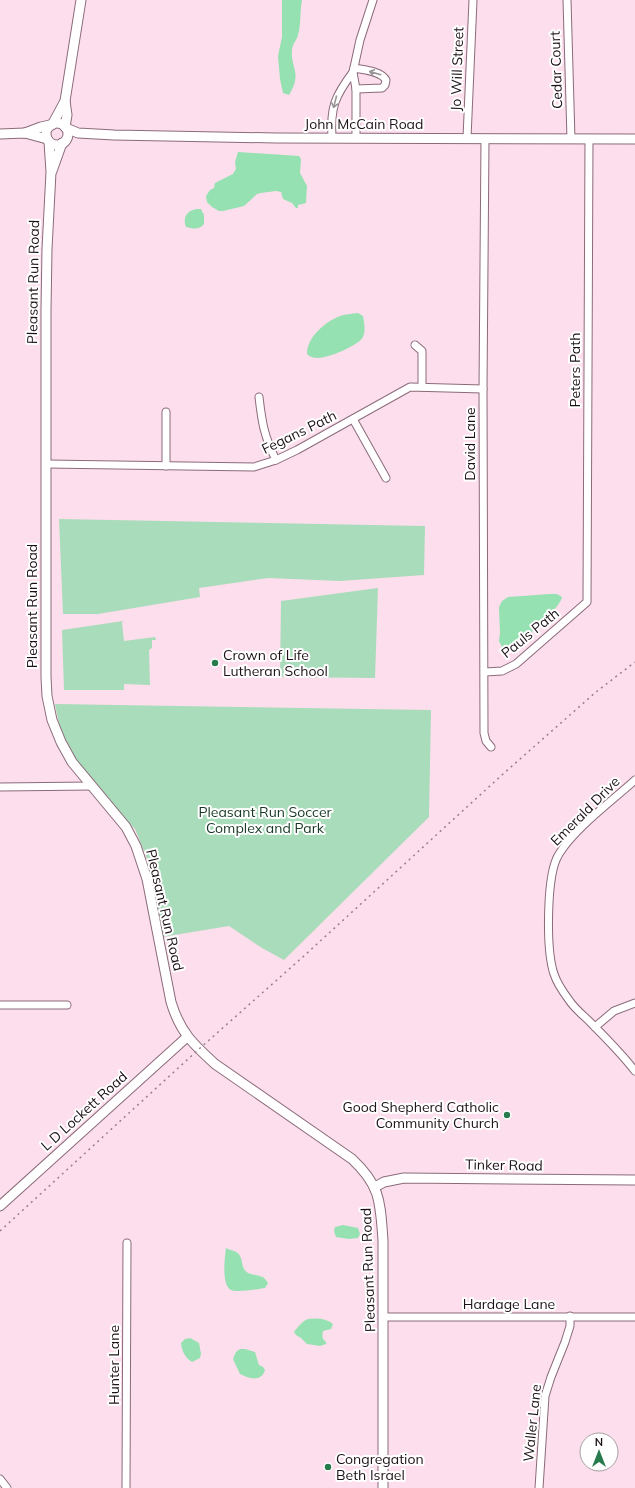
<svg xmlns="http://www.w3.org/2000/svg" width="635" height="1488" font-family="Mulish,sans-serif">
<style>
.green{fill:#a9dcba}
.water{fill:#95e1b1}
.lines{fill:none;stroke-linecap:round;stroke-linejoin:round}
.street-casing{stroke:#8b6b7a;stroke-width:9}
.secondary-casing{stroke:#8b6b7a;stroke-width:11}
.street{stroke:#fff;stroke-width:7}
.secondary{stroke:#fff;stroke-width:9}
.rail{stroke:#97818c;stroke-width:1.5;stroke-dasharray:2 4;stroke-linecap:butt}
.oneway{stroke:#999497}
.poi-dot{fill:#277b4d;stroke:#fff;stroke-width:1.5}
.labels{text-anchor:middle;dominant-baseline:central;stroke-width:4;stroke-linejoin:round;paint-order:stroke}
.street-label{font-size:14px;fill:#1d1117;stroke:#fff}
.poi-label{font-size:14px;fill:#1d1117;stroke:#fff;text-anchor:start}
.park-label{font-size:14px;fill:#163723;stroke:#fff}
</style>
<rect width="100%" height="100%" fill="#fcdeec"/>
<g class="green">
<path d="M59,519l366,7 -1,49 -84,6 -72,-3 -69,10 1,9 -102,17h-35z"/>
<path d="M378,588l-3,90 -95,-1 1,-76z"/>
<path d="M123,621l-1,2 2,18 31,-4 1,3h-4v8l-3,2 1,35 -26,-1v6h-60l-2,-60z"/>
<path d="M55,704l376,6 -2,107 -145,143 -22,-12 -33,-22 -67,11 -14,-76 -13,-32 -33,-35 -40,-54z"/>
</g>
<g class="water">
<path d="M282,0h20c-2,10 -1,26 -4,35 -1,5 -5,8 -6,14 -2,19 11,24 -3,46l-6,-2 -3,-14 -2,-23 4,-19z"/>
<path d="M238,152l61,4 2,3 -1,14 7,13 -1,17 -8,2v3h-2l-4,-5 -9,-4 -2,-7 -5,-1 -15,2 -4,1 -13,12 -21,5h-4l-7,-4 -5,-5 -1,-6 4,-6 4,-2 1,-5 18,-9 3,-5 -1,-7z"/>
<path d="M197,209h4l3,6v9c-5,6 -11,5 -18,3 -4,-10 2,-17 11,-18z"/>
<path d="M358,313l5,3c1,6 3,15 0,21 -5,9 -35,21 -45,21 -4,0 -8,-1 -11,-4 0,-17 18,-32 33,-38 6,-2 12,-2 18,-3z"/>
<path d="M550,594h7l5,3c-1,11 -48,53 -58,54l-5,-10 1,-8 -1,-26 3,-6 6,-4z"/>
<path d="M343,1225l15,3 2,6 -2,4 -9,1 -13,-2 -2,-6 1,-4z"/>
<path d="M226,1248c5,3 11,2 14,8 3,5 1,13 8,17 7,3 16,1 20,10l-3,5c-8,1 -28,5 -34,2 -10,-5 -6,-33 -5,-42z"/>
<path d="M308,1319c9,-1 17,-1 25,5l-2,5 -8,2c-1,5 -1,8 3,11v2l-6,2 -13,-2 -6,-6 -5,-3 -2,-3c4,-5 8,-11 14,-13z"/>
<path d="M190,1338l9,5 2,11 -1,4 -8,4c-7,-4 -10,-11 -11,-19l4,-4z"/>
<path d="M240,1349h5l10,3 4,13 4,2 2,3c-4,13 -17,8 -25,4l-7,-15 3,-7z"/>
</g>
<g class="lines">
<g class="street-casing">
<g id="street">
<path d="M567,0l4,139"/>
<path d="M354,68c10,2 27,3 32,12l-1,5 -3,3 -26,1"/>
<path d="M332,138c-2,-31 3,-42 21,-66"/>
<path d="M356,138v-49l-3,-17 7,-32 13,-40"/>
<path d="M467,138l6,-138"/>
<path d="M485,139l-2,250 1,344 2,8 5,6"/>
<path d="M415,345l7,6v36"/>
<path d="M259,397c3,26 5,39 17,63"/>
<path d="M353,419l33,59"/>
<path d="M47,464l207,3 22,-7 21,-10 113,-63 73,2"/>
<path d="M166,466v-54"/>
<path d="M485,672l17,-1 14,-7 71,-62 2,-463"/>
<path d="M635,780c-23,21 -60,48 -76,74 -13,20 -13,96 -5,120 3,9 9,18 15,26 5,8 14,15 21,22 15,15 31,31 45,49"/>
<path d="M0,787l92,-1"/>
<path d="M0,1005h67"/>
<path d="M595,1027l19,-16 21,-8"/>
<path d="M384,1317h251"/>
<path d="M0,1479l7,9"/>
<path d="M126,1488l1,-245"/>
<path d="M539,1488l6,-92 6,-19 14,-35 5,-16v-10"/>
</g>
</g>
<g class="secondary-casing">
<g id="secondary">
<circle cx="57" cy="134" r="11"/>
<path d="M52,125l13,-24 16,-101"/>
<path d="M65,127l2,-12 -2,-14"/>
<path d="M66,128l12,5 36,2 162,3 359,1"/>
<path d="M25,133l16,-6 9,-2"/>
<path d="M0,134l25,-1 22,6"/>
<path d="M49,142l2,30 -4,77 -1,61v367l1,19 5,24 9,22 11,20 54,65 10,19 11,33 24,123c9,30 22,42 44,62l137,95c29,27 28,43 31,81v248"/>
<path d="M52,171l10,-28"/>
<path d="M375,1187l9,-5 20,-4 231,2"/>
<path d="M0,1206l187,-169"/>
</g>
</g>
<use href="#street" class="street"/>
<use href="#secondary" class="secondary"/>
<path class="rail" d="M0,1231l199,-182 106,-94 198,-181 93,-82 39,-30"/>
</g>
<defs><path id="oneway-shaft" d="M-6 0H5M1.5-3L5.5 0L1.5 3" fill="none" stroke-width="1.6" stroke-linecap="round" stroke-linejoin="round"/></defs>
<g class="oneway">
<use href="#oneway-shaft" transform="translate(375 73) rotate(-164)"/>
<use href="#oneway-shaft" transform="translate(335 102) rotate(104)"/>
</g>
<g class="poi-dot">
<circle cx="215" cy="663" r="4"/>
<circle cx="507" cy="1115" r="4"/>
<circle cx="328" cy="1467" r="4"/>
</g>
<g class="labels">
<g class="street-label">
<text transform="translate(457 69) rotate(-88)">Jo Will Street</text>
<text transform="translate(556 70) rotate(-92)">Cedar Court</text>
<text x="364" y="124">John McCain Road</text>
<text transform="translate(33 282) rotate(-89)">Pleasant Run Road</text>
<text transform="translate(575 370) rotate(-90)">Peters Path</text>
<text transform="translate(299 432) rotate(-26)">Fegans Path</text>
<text transform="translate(470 444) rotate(-90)">David Lane</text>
<text transform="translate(32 606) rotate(-90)">Pleasant Run Road</text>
<text transform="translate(530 633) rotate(-39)">Pauls Path</text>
<text transform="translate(585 811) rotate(-45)">Emerald Drive</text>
<text transform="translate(165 910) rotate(77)">Pleasant Run Road</text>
<text transform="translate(84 1111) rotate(-42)">L D Lockett Road</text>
<text transform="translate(504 1165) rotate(1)">Tinker Road</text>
<text transform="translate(368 1270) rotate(-92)">Pleasant Run Road</text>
<text x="509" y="1304">Hardage Lane</text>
<text transform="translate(114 1365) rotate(-90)">Hunter Lane</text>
<text transform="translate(532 1423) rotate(-84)">Waller Lane</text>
</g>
<g class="poi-label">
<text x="223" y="655">Crown of Life<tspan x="223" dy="16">Lutheran School</tspan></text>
<text x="499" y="1107" text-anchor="end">Good Shepherd Catholic<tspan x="499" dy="16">Community Church</tspan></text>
<text x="336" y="1459">Congregation<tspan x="336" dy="16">Beth Israel</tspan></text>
</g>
<g class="park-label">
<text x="265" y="812">Pleasant Run Soccer<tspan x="265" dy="16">Complex and Park</tspan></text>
</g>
</g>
<g transform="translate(599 1452)"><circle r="19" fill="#ffffff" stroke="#a5a0a2"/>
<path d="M0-3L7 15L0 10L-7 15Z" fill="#277b4d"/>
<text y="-6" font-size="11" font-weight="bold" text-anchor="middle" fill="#1d1117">N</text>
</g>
</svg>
